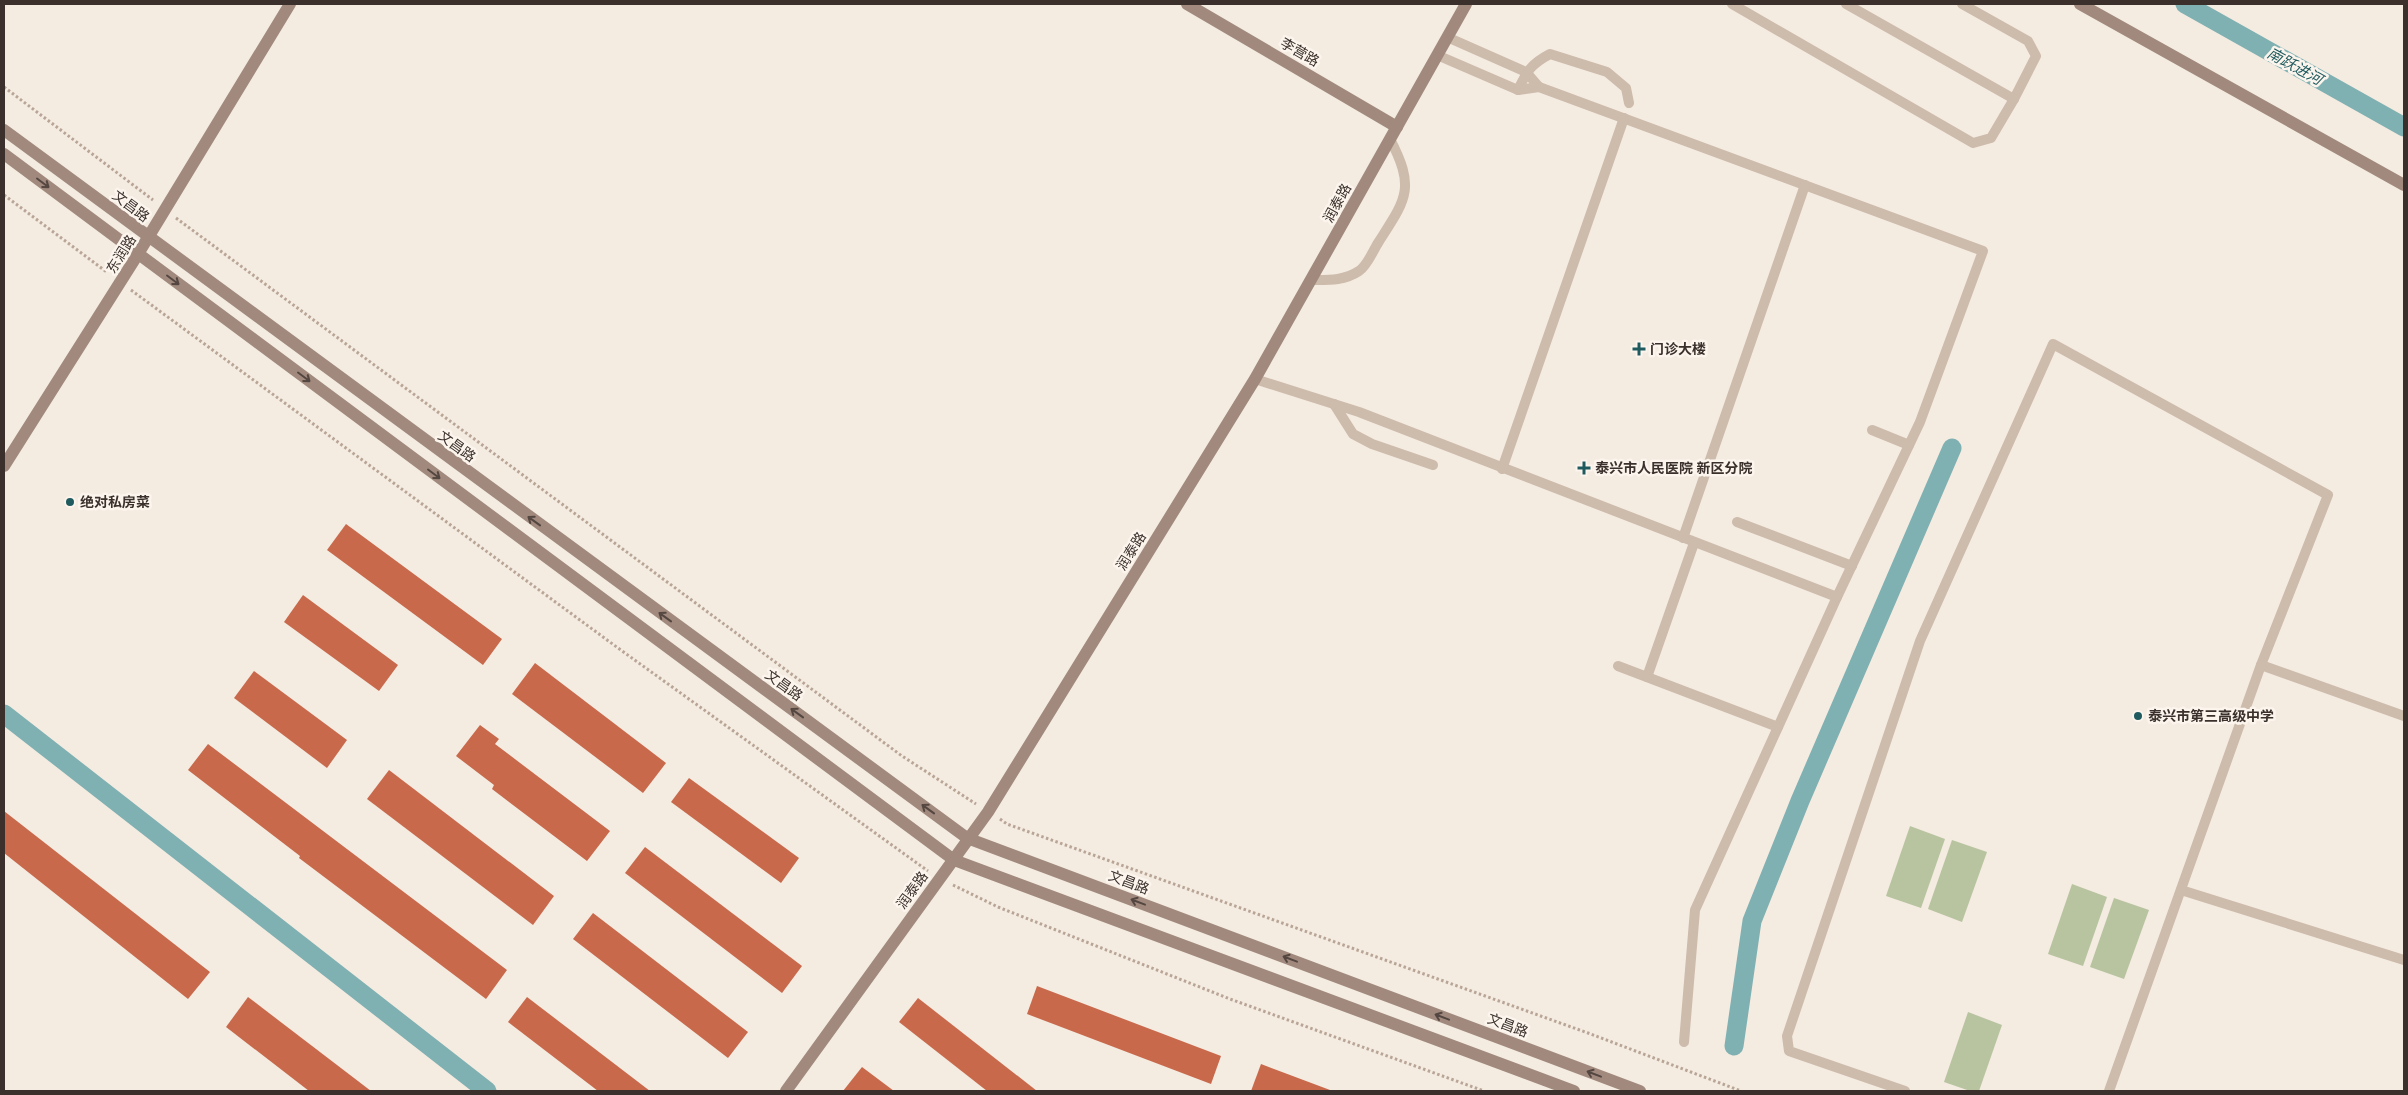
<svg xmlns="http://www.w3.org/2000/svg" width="2408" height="1095" font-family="'PT Sans','Noto Sans SC',sans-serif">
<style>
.green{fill:#b8c4a0}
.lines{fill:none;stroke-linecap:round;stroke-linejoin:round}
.canal{stroke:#7fb0b2;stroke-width:19}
.building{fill:#c8694b}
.path{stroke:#b9a596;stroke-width:3;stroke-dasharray:2.5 2.5;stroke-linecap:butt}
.lane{stroke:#cdbbac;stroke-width:10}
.secondary{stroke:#a18a7d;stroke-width:12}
.oneway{stroke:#544640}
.poi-dot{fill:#1f5a5e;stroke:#fbf5ee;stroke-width:2}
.labels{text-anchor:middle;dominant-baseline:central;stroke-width:5;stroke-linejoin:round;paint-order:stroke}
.street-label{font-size:14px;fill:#3b302b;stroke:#fbf5ee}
.poi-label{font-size:14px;font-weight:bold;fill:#3b302b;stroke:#fbf5ee;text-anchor:start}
.water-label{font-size:15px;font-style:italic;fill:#1f5a5e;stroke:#fbf5ee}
</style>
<rect width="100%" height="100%" fill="#f4ebe1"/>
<g class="green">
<path d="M1910,826l35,13 -24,69 -35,-12z"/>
<path d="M1952,840l35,12 -25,70 -34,-13z"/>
<path d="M2072,884l35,13 -24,69 -35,-12z"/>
<path d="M2114,898l35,12 -25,69 -34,-12z"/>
<path d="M1968,1012l34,13 -23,66h-9l-26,-9z"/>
</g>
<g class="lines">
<g class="canal">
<path d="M2185,4l219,123"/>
<path d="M4,714l483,377"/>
<path d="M1734,1046l18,-125 48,-120 152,-353"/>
</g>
</g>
<g class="building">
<path d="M346,524l156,115 -19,26 -156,-115z"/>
<path d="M303,595l95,70 -19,26 -95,-69z"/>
<path d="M535,663l131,100 -23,30 -131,-99z"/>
<path d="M254,671l93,69 -20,28 -93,-70z"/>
<path d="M480,725l19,14 -4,5 115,87 -23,30 -95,-72 2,-4 -38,-29z"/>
<path d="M208,744l299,226 -21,29 -187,-141 1,-2 -112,-86z"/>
<path d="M389,770l165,126 -21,29 -166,-126z"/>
<path d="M689,778l110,80 -18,25 -110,-81z"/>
<path d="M4,811l206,161 -22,27 -184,-146z"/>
<path d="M645,847l157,119 -20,27 -157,-120z"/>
<path d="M593,913l155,119 -20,26 -155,-119z"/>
<path d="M1037,986l184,70 -10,28 -184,-70z"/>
<path d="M248,997l123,94h-62l-83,-64z"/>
<path d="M527,997l123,94h-52l-90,-69z"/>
<path d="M918,998l119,93h-50l-88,-69z"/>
<path d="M1261,1064l69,26v1h-79z"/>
<path d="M862,1067l32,24h-51z"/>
</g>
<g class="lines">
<g class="path">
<path d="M4,87l149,113"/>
<path d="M4,195l104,78"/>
<path d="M176,218l726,538 74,48"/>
<path d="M131,290l487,358 310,223"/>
<path d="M1000,819l7,5 581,209 153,58"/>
<path d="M953,885l45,22 232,92 254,92"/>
</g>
<g class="lane">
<path d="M1732,4l241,139 18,-5 23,-39 22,-43 -8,-15 -66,-37"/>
<path d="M1846,4l168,95"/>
<path d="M1447,37l79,35 13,15"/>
<path d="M1437,55l81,35 21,-3 444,164 -63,171 -83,175 -142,313 -11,132"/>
<path d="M1518,90c9,-19 13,-26 32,-36l57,18 19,16 3,15"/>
<path d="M1311,280c17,0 33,1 48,-9 8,-5 14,-20 19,-28 28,-44 38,-54 12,-104"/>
<path d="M1255,379l104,33 478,185"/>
<path d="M1334,404l19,30 19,10 61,21"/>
<path d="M1872,430l37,15"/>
<path d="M1502,469l122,-351"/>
<path d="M1737,522l115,44"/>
<path d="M1683,538l122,-353"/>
<path d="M1618,666l160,61"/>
<path d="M1647,677l47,-134"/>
<path d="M2181,890l223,70"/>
<path d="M1905,1091l-116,-40 -2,-15 133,-395 133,-297 275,151 -67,170 143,51"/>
<path d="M2109,1091l152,-426"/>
</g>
<g class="secondary">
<path d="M1187,4l210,123"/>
<path d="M2080,4l324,181"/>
<path d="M4,130l963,708 673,253"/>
<path d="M4,154l950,706 620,231"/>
<path d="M4,466l134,-212 152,-250"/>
<path d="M786,1091l202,-279 267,-433 211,-375"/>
</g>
</g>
<defs><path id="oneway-shaft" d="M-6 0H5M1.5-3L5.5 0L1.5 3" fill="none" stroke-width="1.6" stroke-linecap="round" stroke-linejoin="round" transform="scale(1.25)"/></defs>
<g class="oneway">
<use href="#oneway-shaft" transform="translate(43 183) rotate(37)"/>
<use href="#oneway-shaft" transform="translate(173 280) rotate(37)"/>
<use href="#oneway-shaft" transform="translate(304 377) rotate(37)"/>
<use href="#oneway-shaft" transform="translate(434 474) rotate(37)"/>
<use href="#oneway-shaft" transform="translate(534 521) rotate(-144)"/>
<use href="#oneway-shaft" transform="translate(665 617) rotate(-144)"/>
<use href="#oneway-shaft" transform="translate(797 713) rotate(-144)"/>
<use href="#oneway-shaft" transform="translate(928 809) rotate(-144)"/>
<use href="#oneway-shaft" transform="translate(1138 902) rotate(-159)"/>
<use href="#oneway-shaft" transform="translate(1290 959) rotate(-159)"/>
<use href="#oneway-shaft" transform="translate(1442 1017) rotate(-159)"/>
<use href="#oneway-shaft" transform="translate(1594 1074) rotate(-159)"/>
</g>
<g class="poi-dot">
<path d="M1636.5 341.5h5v5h5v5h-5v5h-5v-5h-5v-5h5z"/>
<path d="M1581.5 460.5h5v5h5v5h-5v5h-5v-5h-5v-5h5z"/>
<circle cx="70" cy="502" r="5"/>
<circle cx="2138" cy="716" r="5"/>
</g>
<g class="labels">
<g class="street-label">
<text transform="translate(1300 52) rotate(30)">李营路</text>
<text transform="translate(1337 203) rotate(-61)">润泰路</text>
<text transform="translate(131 206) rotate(37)">文昌路</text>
<text transform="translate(121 254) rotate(-58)">东润路</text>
<text transform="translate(457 446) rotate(36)">文昌路</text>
<text transform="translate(1131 551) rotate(-58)">润泰路</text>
<text transform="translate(784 685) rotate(36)">文昌路</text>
<text transform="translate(1129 882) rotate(21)">文昌路</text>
<text transform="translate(912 890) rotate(-54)">润泰路</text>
<text transform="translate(1508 1025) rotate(21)">文昌路</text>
</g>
<g class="poi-label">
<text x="1650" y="349">门诊大楼</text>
<text x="1595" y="468">泰兴市人民医院 新区分院</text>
<text x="80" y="502">绝对私房菜</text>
<text x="2148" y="716">泰兴市第三高级中学</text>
</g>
<g class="water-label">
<text transform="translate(2295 66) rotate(29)">南跃进河</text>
</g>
</g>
<rect width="2408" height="1095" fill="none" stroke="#3b302b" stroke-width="10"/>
</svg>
